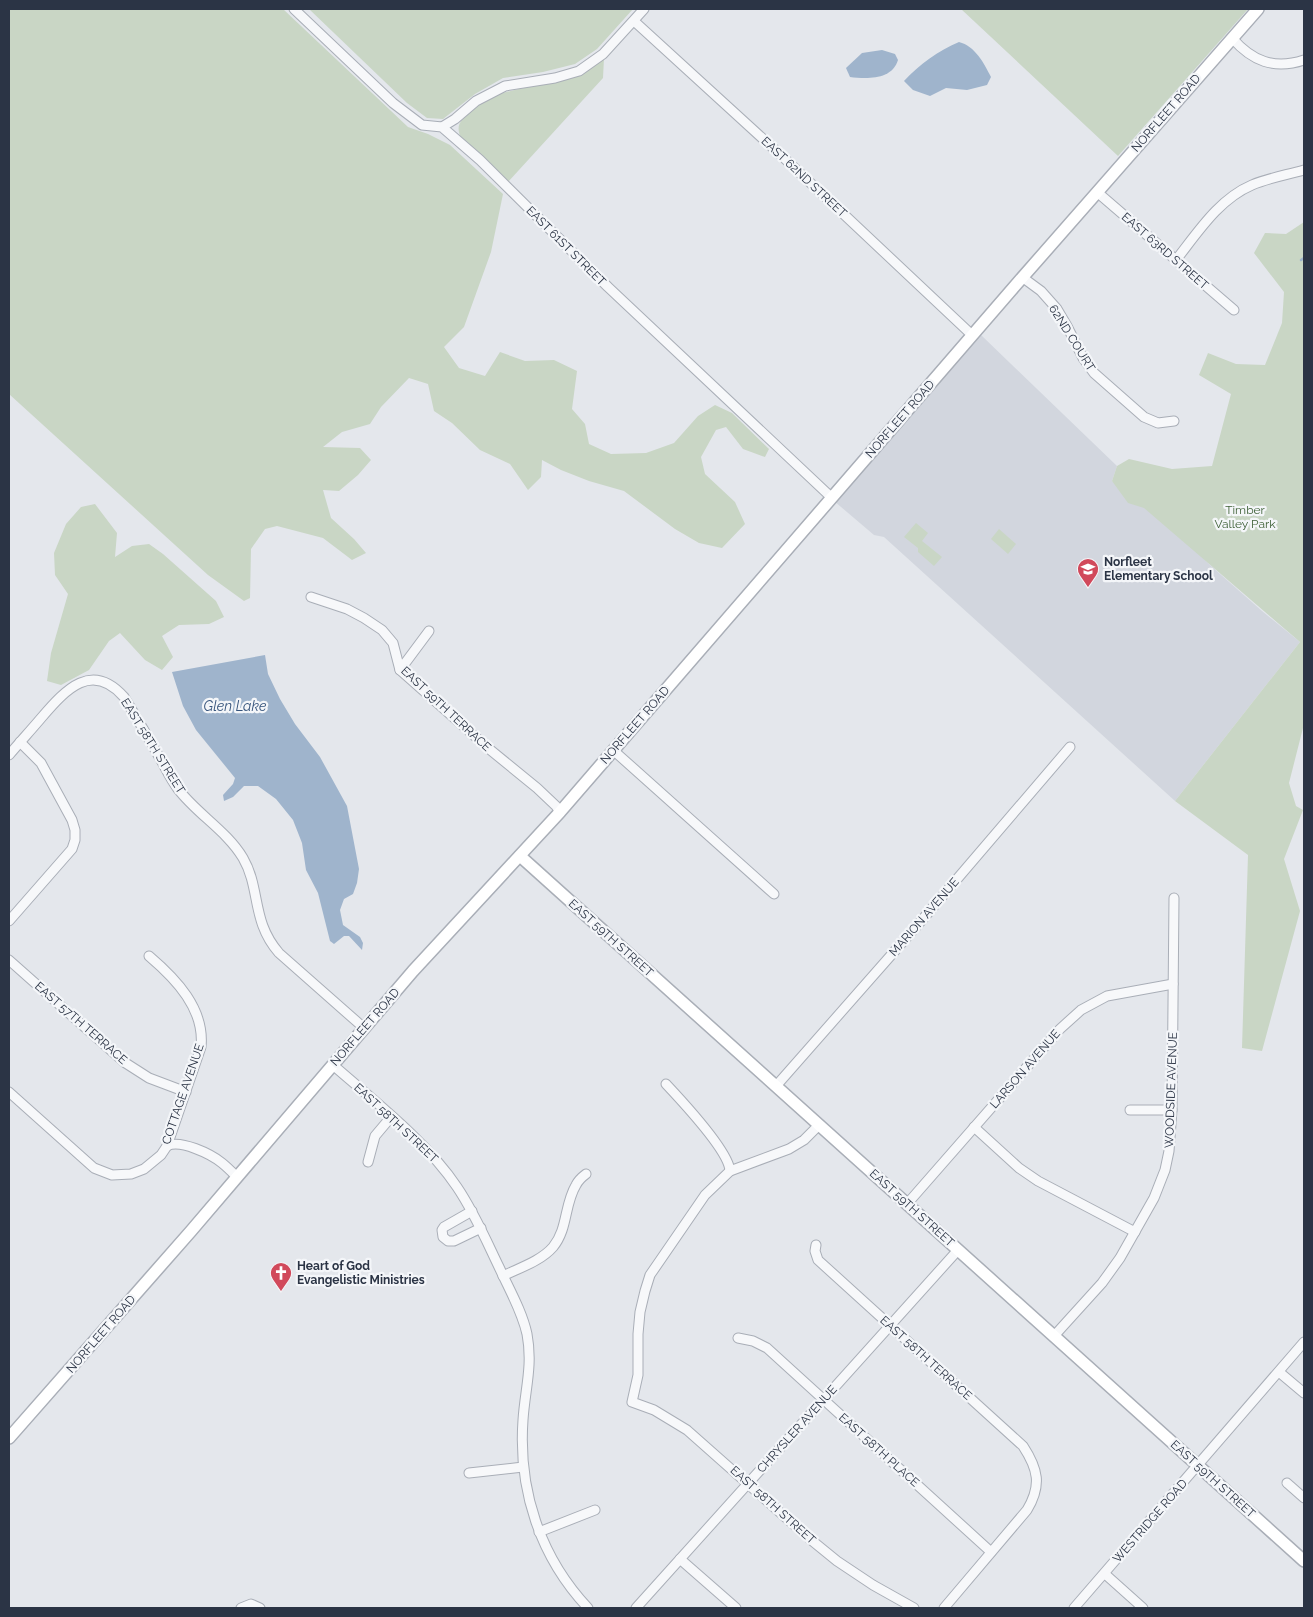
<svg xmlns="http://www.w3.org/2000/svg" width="1313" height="1617" font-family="Raleway,sans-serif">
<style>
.built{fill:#d2d6de}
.green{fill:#c9d6c5}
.water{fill:#9fb4cc}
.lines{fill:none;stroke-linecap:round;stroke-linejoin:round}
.stream{stroke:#9fb4cc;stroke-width:2.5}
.street-casing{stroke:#a9aeb7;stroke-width:11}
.secondary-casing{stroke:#a9aeb7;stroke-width:14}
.street{stroke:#f7f8fa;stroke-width:9}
.secondary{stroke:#fff;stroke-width:11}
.labels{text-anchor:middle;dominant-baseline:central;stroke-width:4.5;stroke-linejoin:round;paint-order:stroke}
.street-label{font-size:12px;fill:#2b3445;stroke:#f4f6f9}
.park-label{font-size:12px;fill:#3f6138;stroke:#f4f6f9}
.poi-label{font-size:12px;font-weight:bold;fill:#2b3445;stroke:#f4f6f9;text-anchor:start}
.water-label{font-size:14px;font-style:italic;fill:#34527a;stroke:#f4f6f9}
</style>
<rect width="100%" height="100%" fill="#e4e7ec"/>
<path class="built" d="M981,335l136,131 -5,15 47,32 52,53 51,45 38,31 -125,159 -291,-264 -10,-2 -40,-34z"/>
<g class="green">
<path d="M9,9h274l125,118 20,7 22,11 53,49 -12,58 -27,75 -20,20 15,21 26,8 15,-24 25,9 29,-1 23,11 -5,38 13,15 4,20 22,10 35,-1 28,-10 24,-27 17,-11 17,8 37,36 -4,8 -22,-8 -17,-22 -10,3 -15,27 4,17 30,28 10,22 -23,24 -23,-5 -24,-14 -51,-38 -35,-10 -28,-11 -19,-10 -1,17 -13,13 -18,-26 -30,-14 -28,-27 -18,-12 -6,-27 -19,-6 -28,29 -11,17 -28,8 -19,15 37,1 11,12 -13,15 -19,16 -16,-1 8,28 23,21 12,14 -14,7 -29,-22 -46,-12 -12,3 -14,20 -1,49 -6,3 -36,-26 -199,-181z"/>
<path d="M309,9h324l-36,40 -22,15 -32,8 -40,6 -28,16 -32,25 -16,-1 -20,-15z"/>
<path d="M961,9h287l-130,147z"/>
<path d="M604,58l-1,20 -96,105 -47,-47c-4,-12 1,-15 9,-23 26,-26 60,-23 93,-34 14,-5 28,-14 42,-21z"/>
<path d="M1304,222v502l-15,59 7,23 7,4 -19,49 16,52 -38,140 -20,-3 6,-193 -73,-54 125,-159 -156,-134 -16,-5 -16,-22 5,-15 12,-7 43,10 40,-3 19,-72 -32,-19 9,-22 28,11 29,1 17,-42 2,-31 -30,-39 11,-20 21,1z"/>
<path d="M95,504l22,29 -2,24 17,-11 17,-2 14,10 53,47 8,16 -15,7 -30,1 -17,11 11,21 -11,13 -17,-10 -25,-27 -11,8 -20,29 -28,15 -14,-4 4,-28 17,-59 -13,-19 -1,-22 12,-29 15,-17z"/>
<path d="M916,523l12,10 -6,8 20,16 -8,9 -16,-14v-4l-14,-11z"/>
<path d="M999,529l17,15 -8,10 -17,-15z"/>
</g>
<g class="water">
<path d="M959,42c16,4 25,21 32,35l-4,8 -20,5 -21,-2 -16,8 -17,-6 -9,-9c16,-17 34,-30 55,-39z"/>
<path d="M882,50l13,4 3,6c-6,20 -31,19 -48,17l-4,-9 16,-15z"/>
<path d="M265,655l3,19 12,25 15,25 25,33 27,49 12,63 -2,14 -4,11 -9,5 -4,11 3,15 17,12 3,6 -1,7 -13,-14h-5l-10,8 -4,-3 -12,-48 -12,-23 -4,-27 -9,-23 -17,-21 -18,-13h-14l-11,11 -9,4 -1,-6 10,-11 2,-6 -39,-48 -13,-24 -11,-34z"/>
</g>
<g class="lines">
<path class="stream" d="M1301,260l3,-2"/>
<g class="street-casing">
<g id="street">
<path d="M294,9l99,94 29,22 20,2 38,33 128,127 223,210"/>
<path d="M634,21l150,137 188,177"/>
<path d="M1232,38c20,23 42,32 72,22"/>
<path d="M442,127l13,-8 21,-18 29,-15 50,-8 24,-7 24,-17 41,-45"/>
<path d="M1097,192l137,118"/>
<path d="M1176,260c22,-28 43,-61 76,-75 16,-7 35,-10 52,-15"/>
<path d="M1022,277l19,14 16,18 10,17 16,32 11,15 50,44 14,6 16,-2"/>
<path d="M311,597l36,12 17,9 18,12 11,13 7,27 88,78 49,40 19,18 4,6"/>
<path d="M400,670l29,-39"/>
<path d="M613,750l161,144"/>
<path d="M9,755c11,-13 22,-25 33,-38 24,-28 50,-56 82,-20 13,21 25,42 37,63 5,9 10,20 17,29 19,25 49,42 65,69 18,31 8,63 36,95l85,75"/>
<path d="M9,921l63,-72 3,-9v-10l-3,-10 -31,-57 -21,-21"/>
<path d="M9,960l115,102 25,16 37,14"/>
<path d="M333,1065c41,36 93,76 124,122 17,25 29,53 42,80 10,22 23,44 28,67 6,32 -2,55 -4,86 -5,70 17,137 65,188"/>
<path d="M666,1084c15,16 63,67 64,87"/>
<path d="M776,1086l146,-166 148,-173"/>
<path d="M9,1092l85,76 18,7 19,-1 13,-5 17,-14 6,-9 34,-99c4,-38 -25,-68 -52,-91"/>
<path d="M1130,1110h42"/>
<path d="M819,1125l-15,15 -15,9 -59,22 -25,24 -55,80 -5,16 -5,21 -2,22v41l-6,27 22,8 33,20 123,109 27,22 36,24 41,23"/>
<path d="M974,1127l45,41 19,13 97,51"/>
<path d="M167,1146c13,-7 44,8 55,17 5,4 10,9 15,14"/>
<path d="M368,1162l7,-26 16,-19"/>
<path d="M907,1204l153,-175 21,-19 26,-14 66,-12"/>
<path d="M472,1211l-28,16 -2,3 1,7 5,4h6l27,-13"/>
<path d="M816,1245l-1,6 3,9 205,186c15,23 19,39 4,64l-83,98"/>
<path d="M503,1276c16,-8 38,-15 50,-29 15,-18 11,-42 23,-62 2,-4 6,-8 10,-11"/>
<path d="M1054,1336l48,-53 18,-25 34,-60 11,-28 4,-19 3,-41 2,-212"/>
<path d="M738,1338l15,3 14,7 224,204"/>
<path d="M1279,1372l25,21"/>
<path d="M469,1473l54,-6"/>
<path d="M1287,1483l17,15"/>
<path d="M539,1532l56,-22"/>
<path d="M680,1559l56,49"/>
<path d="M1105,1574l38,34"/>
<path d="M241,1608l10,-4 9,4"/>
<path d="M636,1608l322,-358"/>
<path d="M1074,1608l230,-266"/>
</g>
</g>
<g class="secondary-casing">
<g id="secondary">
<path d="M520,856l784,705"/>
<path d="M9,1438l182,-207 222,-260 147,-159 454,-525 244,-278"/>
</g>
</g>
<use href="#street" class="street"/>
<use href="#secondary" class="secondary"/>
</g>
<defs>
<g id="school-pin" transform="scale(1.125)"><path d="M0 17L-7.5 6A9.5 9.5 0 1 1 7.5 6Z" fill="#d1495b" stroke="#f4f6f9"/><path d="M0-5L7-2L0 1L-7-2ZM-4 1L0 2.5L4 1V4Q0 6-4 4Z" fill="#fff"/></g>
<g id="church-pin" transform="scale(1.125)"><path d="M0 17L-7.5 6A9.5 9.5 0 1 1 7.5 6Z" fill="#d1495b" stroke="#f4f6f9"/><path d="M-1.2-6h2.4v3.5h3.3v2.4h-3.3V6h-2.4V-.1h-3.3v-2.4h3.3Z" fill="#fff"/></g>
</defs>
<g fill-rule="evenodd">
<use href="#school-pin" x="1088" y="569"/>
<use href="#church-pin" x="281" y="1273"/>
</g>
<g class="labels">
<g class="street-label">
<text transform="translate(1166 113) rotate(-49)">NORFLEET ROAD</text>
<text transform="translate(804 177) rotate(43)">EAST 62ND STREET</text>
<text transform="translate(566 246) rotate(45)">EAST 61ST STREET</text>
<text transform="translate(1165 251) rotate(41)">EAST 63RD STREET</text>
<text transform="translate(1072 338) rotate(58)">62ND COURT</text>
<text transform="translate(900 419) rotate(-49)">NORFLEET ROAD</text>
<text transform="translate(446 709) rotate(43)">EAST 59TH TERRACE</text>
<text transform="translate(635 725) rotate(-49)">NORFLEET ROAD</text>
<text transform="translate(153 746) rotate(58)">EAST 58TH STREET</text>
<text transform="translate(924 917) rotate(-49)">MARION AVENUE</text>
<text transform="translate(611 938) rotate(42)">EAST 59TH STREET</text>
<text transform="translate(81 1023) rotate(41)">EAST 57TH TERRACE</text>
<text transform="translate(365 1027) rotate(-49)">NORFLEET ROAD</text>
<text transform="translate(1025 1069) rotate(-49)">LARSON AVENUE</text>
<text transform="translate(1171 1090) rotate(-88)">WOODSIDE AVENUE</text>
<text transform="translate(183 1094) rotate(-71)">COTTAGE AVENUE</text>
<text transform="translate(396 1123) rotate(43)">EAST 58TH STREET</text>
<text transform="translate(912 1208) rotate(42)">EAST 59TH STREET</text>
<text transform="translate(101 1334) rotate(-49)">NORFLEET ROAD</text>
<text transform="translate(926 1358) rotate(42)">EAST 58TH TERRACE</text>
<text transform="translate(797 1429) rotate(-48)">CHRYSLER AVENUE</text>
<text transform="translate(879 1450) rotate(42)">EAST 58TH PLACE</text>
<text transform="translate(1213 1479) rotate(42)">EAST 59TH STREET</text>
<text transform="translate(773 1505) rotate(42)">EAST 58TH STREET</text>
<text transform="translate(1150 1521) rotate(-49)">WESTRIDGE ROAD</text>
</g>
<g class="park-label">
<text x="1245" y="510">Timber<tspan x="1245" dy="14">Valley Park</tspan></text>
</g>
<g class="poi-label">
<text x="1104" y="562">Norfleet<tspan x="1104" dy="14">Elementary School</tspan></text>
<text x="297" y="1266">Heart of God<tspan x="297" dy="14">Evangelistic Ministries</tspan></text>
</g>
<g class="water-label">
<text x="235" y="706">Glen Lake</text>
</g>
</g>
<rect width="1313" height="1617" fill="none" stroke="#2b3445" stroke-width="20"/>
</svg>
